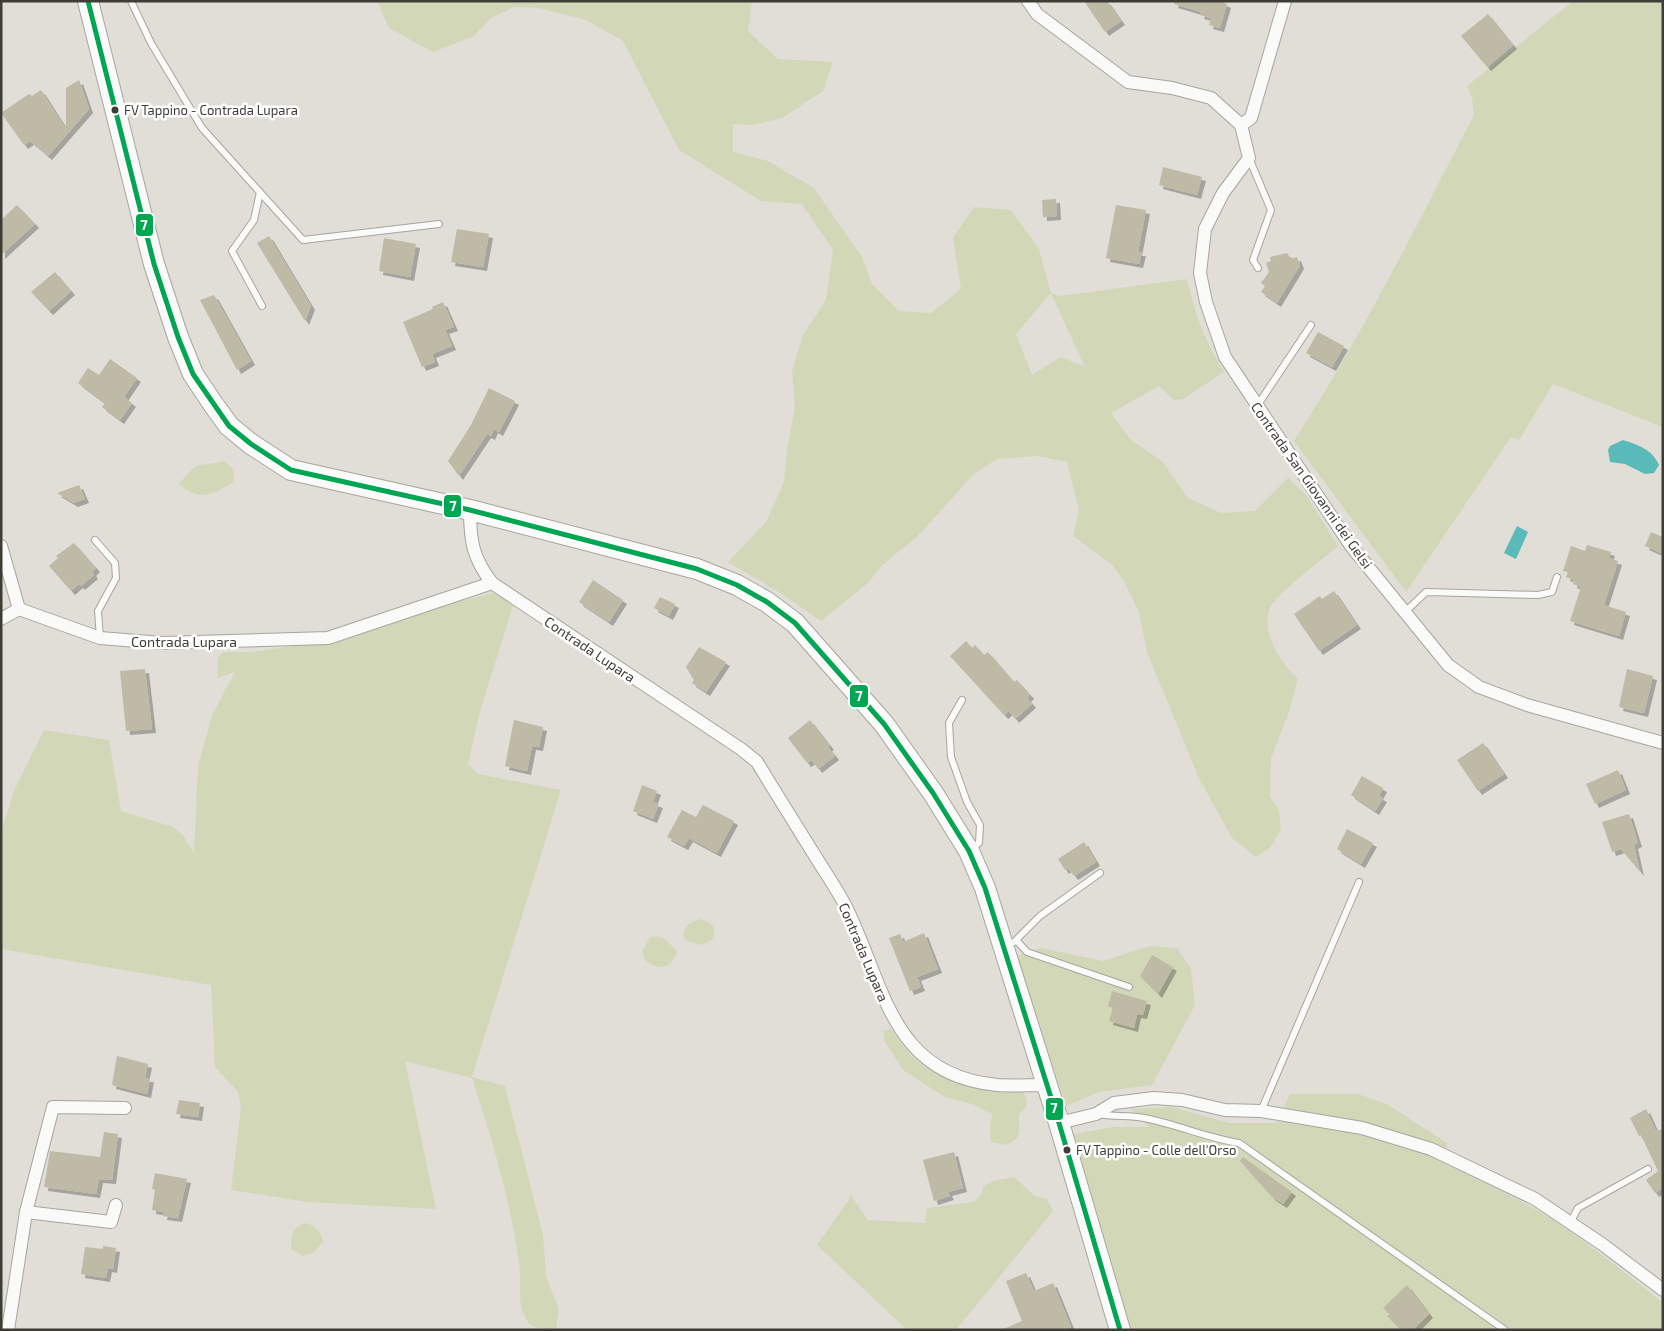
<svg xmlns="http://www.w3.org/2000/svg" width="1664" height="1331" font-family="'Exo 2',sans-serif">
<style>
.green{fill:#d2d8b7;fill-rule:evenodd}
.water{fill:#5ab9b9}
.building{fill:#bebaa6;filter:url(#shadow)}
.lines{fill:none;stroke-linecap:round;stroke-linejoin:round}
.service-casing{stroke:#a6a59f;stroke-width:8}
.minor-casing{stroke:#a6a59f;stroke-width:14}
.primary-casing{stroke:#a6a59f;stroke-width:22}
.service{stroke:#fafaf9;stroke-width:6}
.minor{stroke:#fafaf9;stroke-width:12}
.primary{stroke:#fafaf9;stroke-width:20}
.bus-1-casing{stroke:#fff;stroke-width:9}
.bus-1{stroke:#00a651;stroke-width:5}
.bus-dot{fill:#3d3c35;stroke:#fff;stroke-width:2}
.labels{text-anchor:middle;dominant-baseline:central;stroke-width:5;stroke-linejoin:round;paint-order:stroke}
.bus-label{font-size:13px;fill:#3d3c35;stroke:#fff;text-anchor:start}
.street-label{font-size:14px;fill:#3d3c35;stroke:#fff}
.line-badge{stroke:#fff;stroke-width:2}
.badge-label{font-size:14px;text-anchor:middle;font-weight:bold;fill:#fff}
</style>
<defs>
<filter id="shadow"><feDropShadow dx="4" dy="4" stdDeviation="0" flood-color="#0004"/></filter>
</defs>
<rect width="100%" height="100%" fill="#e0ded6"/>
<g class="green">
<path d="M377,1h375l-4,30 30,28 55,3 -10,29 -41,27 -29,7 -20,-1v28l35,9 46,27 48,69 10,27 27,27 32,2 30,-24 -8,-51 21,-31 37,3 28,39 12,44 9,3 127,-17c9,38 17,60 37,93l-41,27 -9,1 -15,-14 -48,27 20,27 31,21 26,37 33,15 34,-2 33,-33 18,17 32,51c-15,13 -61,47 -68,62 -10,26 11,54 28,71l-9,33 -18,46 -1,39 9,13 2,19 -10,18 -15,10 -24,-19 -33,-60 -52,-126 -8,-40 -16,-33 -12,-15 -38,-28 6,-27 -12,-47 -29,-6 -41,3 -24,16 -55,61 -36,29 -13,17 -48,39 -42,-29 -51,-30 38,-40 18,-40 3,-33 8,-41 -3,-37 11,-36 23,-35 7,-50 -31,-46 -41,-3 -82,-51 -56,-109 -37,-21 -48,-12 -24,-1 -23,11 -17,18 -41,16 -44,-24zM1051,293l34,74 -24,-10 -29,18 -16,-41z"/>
<path d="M1573,1h90v426l-110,-43 -34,56 -8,-3 -105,155 -112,-151c67,-104 123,-216 180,-326l-2,-17 -5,-12z"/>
<path d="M224,461c9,6 11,10 9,21 -20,13 -34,20 -54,2 21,-25 15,-16 45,-23z"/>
<path d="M493,593l21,10 -34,108 -12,53 10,10 83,16 -89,287 33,9 38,149 3,41 13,34 -3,20c-10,0 -25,-1 -30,-11 -10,-17 -4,-38 -7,-56 -8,-61 -28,-127 -47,-185l-67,-17 31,148 -128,-7 -77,-12 10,-81 -3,-17 -23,-25 -4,-82 -210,-36v-116l13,-42 30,-61 65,10 12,71 52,16 9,7 12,19 4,-87 14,-51 23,-43 -18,6 1,-20 5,-6h28l66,-9 13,2 120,-41z"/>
<path d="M700,919c12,4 18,9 12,21l-11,5 -16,-5 -2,-7 4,-8z"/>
<path d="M657,936l8,3 12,12c-5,19 -20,20 -33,8l-2,-8 8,-14z"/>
<path d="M1150,946l27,2 14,21 4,36 -43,80 -53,7 -33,14 -49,-150 24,-8 62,13z"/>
<path d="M891,1029c8,10 14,21 24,30 28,27 73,25 109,34l3,7 -1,7 -7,7c-1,15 6,23 -13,31l-15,-3 -1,-18 3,-9 -21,-11 -27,-7 -42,-27 -19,-30v-9z"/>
<path d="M1290,1094h68l29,10 60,39 -3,20c37,18 75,35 109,57 38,25 74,54 110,83v27h-534l-55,-196 39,-7h36l-18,-18 41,-2 57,16h48z"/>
<path d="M1014,1177l21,19 12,3 6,12 -97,119h-49l-90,-85 33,-47v-4l18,26 57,3 2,-15 47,-6 8,-9 1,-6 10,-6z"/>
<path d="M305,1223c10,2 15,8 18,18l-9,11 -11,4 -12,-7c0,-13 0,-21 14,-26z"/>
</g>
<g class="water">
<path d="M1623,440c15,5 29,9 36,25l-5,8 -9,1 -20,-10 -15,-2 -2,-12 2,-4z"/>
<path d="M1517,526l11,6 -12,27 -12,-6z"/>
</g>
<g class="building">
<path d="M1084,1h23l14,20 -16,11z"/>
<path d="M1175,1h45l7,3 -7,24 -11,-3 2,-7 -11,-3 1,-3 -27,-8z"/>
<path d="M1488,14l25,31 -26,22 -26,-31z"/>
<path d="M79,80l10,29 -41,47 -18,-15 -6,4 -23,-32 28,-19 3,2 9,-6 25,39v-41z"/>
<path d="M1163,167l39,10 -5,18 -38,-10z"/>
<path d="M1056,199l1,17 -14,1 -1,-17z"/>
<path d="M17,205l18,19 -34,31v-35z"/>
<path d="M1116,205l30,5 -8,42h4l-3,12 -33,-6z"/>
<path d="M457,229l32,5 -6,33 -32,-5z"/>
<path d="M269,236l42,70 -6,15 -48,-78z"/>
<path d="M384,238l32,6 -6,33 -31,-6z"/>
<path d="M1287,253l4,6 6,-2 3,8 -23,38 -16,-11 4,-6 -4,-3 8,-11 -3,-9 5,-2 -1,-4z"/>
<path d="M55,272l16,19 -22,20 -18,-19z"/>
<path d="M214,295l37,66 -14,9 -37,-70z"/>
<path d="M443,302l11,25 -9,3 7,16 -20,8 3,8 -13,5 -19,-45 30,-13 -1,-2z"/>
<path d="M1318,332l26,14 -12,21 -26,-14z"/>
<path d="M110,359l27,19 -13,19 8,6 -12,17 -18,-13 3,-4 -27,-20 10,-15 11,7z"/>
<path d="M489,388l26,13 -16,31 -5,-3 -3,7 -4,-2 -28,42 -11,-15 23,-36z"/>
<path d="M79,485l6,14 -11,4 -17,-10z"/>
<path d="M1651,532l12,5v17l-18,-8z"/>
<path d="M74,543l22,25 -4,4 2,3 -13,11 -2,-2 -8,7 -22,-25 9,-8 -2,-2z"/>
<path d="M1587,545l24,7 -2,6 9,3 -14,44 22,7 -7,24 -49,-15 11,-34 -8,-3 1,-4 -8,-3 2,-5 -5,-1 8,-25 14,5z"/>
<path d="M593,580l30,20 -14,22 -30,-20z"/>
<path d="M1334,591l23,34 -38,26 -25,-37 26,-18 2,3z"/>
<path d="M660,597l15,7 -6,12 -15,-8z"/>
<path d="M966,641l6,7 3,-3 9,10 4,-3 26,30 3,-2 13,15 -3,3 5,6 -17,15 -6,-8 -5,4 -54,-59z"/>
<path d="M699,647l27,15 -20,30 -14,-9 2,-3 -8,-13z"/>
<path d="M145,669l7,60 -26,2 -6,-60z"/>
<path d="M1627,669l26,7 -9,37 -25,-6z"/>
<path d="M514,720l29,7 -4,20 -7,-1 -5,25 -22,-5z"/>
<path d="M810,720l20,26 -2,1 7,9 -17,13 -6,-9 -5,3 -19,-25z"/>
<path d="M1483,743l21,31 -26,17 -21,-31z"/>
<path d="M1618,770l8,20 -31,14 -9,-20z"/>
<path d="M1362,776l21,12 -4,8 4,2 -8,13 -24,-16z"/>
<path d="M642,785l15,6 -4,11 6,2 -6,15 -20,-8z"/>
<path d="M703,805l31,16 -17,32 -28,-15 -5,8 -17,-9 15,-27 14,7z"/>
<path d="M1629,814l9,29 -4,2 6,27 -19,-23 -9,3 -10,-30z"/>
<path d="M1347,829l26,14 -12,21 -24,-15z"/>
<path d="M1084,842l12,20 -22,14 -6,-8 -3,2 -7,-11z"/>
<path d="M924,933l14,36 -21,8 4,10 -11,4 -21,-53 11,-4 3,8z"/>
<path d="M1152,955l21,12 -15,27 -18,-18z"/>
<path d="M1112,991l35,10 -4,14 -6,-1 -3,14 -25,-7 4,-13 -5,-2z"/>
<path d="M117,1056l31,8 -3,14h5l-3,16 -35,-9z"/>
<path d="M179,1100l21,3 -2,14 -22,-3z"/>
<path d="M1646,1109l10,22 7,-2v59l-8,5 -9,-13 12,-9 -17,-36 -2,1 -9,-18z"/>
<path d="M104,1132l14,2 -6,46 -13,-1 -3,15 -52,-7 6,-36 50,6z"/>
<path d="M954,1152l9,36 -15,4 2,4 -16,5 -11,-41z"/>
<path d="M1243,1157l49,35 -9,12 -11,-7 -32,-36z"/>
<path d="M155,1173l32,6 -9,39 -15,-2 1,-4 -12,-2 3,-20 -3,-1z"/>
<path d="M103,1246l13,2 -3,21 -5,-1 -2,10 -25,-4 4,-27 18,2z"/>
<path d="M1026,1273l8,18 19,-8 18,44 -7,3h-63l21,-9 -16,-40z"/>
<path d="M1407,1285l22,29 -16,16h-12l-14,-14 3,-2 -7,-6z"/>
</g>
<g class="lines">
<g class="service-casing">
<g id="service">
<path d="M131,1l20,42 51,85 101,112 136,-16"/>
<path d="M1249,158l22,52 -18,50 5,8"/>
<path d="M260,192l-6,28 -22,31 30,55"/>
<path d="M1257,406l54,-81"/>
<path d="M95,540l20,23 1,15 -18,33 2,27"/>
<path d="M1405,612l21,-20 112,3 14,-3 5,-15"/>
<path d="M962,700l-13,23 2,34 16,45 13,23 -1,18 -9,7"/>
<path d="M1017,941l10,11 102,35"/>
<path d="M1014,942l26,-26 60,-43"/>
<path d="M1261,1111l98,-229"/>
<path d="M1098,1114c15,3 31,1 46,4 32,6 63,20 95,25l266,187"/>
<path d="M1570,1223l8,-15 70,-39"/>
</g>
</g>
<g class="minor-casing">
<g id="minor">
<path d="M1028,1l9,13 91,68 44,6 39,10 30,27"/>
<path d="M1285,1l-34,117 -10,7 8,33 -26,35 -18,36 -5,44 6,29 19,55 126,189 97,119 31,22 48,18 136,38"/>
<path d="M470,510c0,32 3,48 22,73"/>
<path d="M1,546l18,63 81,29 62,5 166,-5 164,-55 249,166 16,13c20,33 40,65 60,97 10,16 21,32 29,48 39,78 44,168 151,178 17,1 33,0 50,0"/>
<path d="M1,619l18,-10"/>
<path d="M1059,1123l37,-9 18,-11 40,-5 28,2 43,10 36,1 101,17 69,21 104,50 67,45 61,46"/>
<path d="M26,1212l85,10 5,-17"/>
<path d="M8,1330l18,-118 27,-105 72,1"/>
</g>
</g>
<g class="primary-casing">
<path id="primary" d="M88,1l66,263 24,73 15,37 20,30 16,22 22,18 40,26 179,40 227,59 40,16 30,17 28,21 89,101 49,69 36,58 16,37 74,235 61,207"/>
</g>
<use href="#service" class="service"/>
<use href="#minor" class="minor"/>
<use href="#primary" class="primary"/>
<g class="bus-1-casing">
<path id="bus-1" d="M88,1l66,263 24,73 15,37 36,52 22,18 40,26 179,40 227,59 40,16 30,17 28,21 89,101 49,69 36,58 16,37 74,235 61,207"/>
</g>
<use href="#bus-1" class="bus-1"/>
</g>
<g class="bus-dot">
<circle cx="115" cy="110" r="4.5"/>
<circle cx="1067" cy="1150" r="4.5"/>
</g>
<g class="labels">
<g class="bus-label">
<text x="124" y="110">FV Tappino - Contrada Lupara</text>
<text x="1076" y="1150">FV Tappino - Colle dell'Orso</text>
</g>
<g class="street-label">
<text transform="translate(1312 485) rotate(55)">Contrada San Giovanni dei Gelsi</text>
<text x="184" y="641">Contrada Lupara</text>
<text transform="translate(590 649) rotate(34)">Contrada Lupara</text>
<text transform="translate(864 952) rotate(67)">Contrada Lupara</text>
</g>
</g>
<g class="line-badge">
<rect x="135" y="213" width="19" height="24" rx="5" fill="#00a651"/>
<rect x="443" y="494" width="19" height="24" rx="5" fill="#00a651"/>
<rect x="849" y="684" width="20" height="24" rx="5" fill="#00a651"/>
<rect x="1045" y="1097" width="19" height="24" rx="5" fill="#00a651"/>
</g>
<g class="badge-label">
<text x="144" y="230">7</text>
<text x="453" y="511">7</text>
<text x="859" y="701">7</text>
<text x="1054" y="1113">7</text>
</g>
<rect width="1664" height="1331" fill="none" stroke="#3d3c35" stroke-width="5"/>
</svg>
